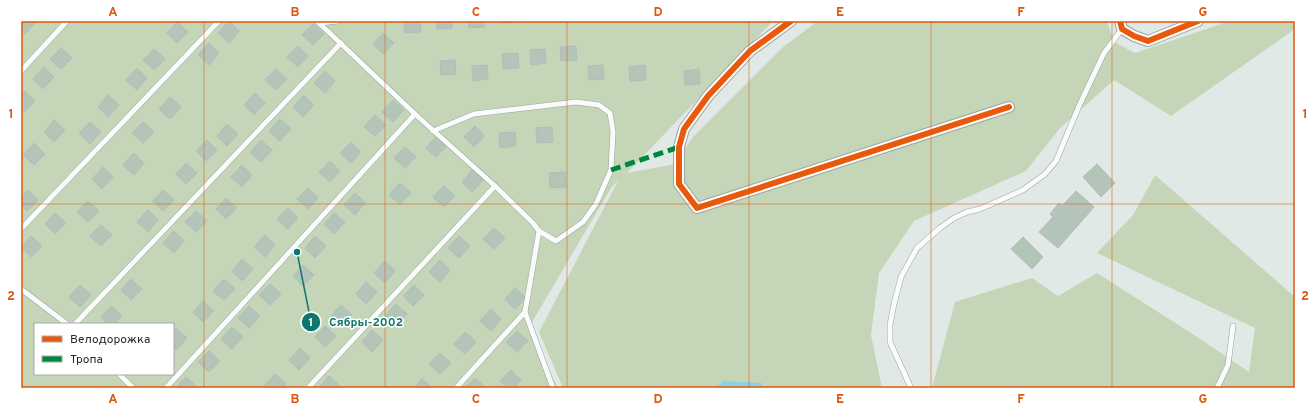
<svg xmlns="http://www.w3.org/2000/svg" width="1316" height="409" font-family="Overpass,sans-serif">
<style>
.green{fill:#c4d6b7;fill-rule:evenodd}
.water{fill:#86d3e7}
.building{fill:#b3c5b9;stroke:#b5bbb8}
.lines{fill:none;stroke-linecap:round;stroke-linejoin:round}
.lane-casing{stroke:#9ca3a0;stroke-width:6}
.street-casing{stroke:#9ca3a0;stroke-width:12}
.lane{stroke:#fafcfb;stroke-width:5}
.street{stroke:#fafcfb;stroke-width:10}
.quiet{stroke:#00873e;stroke-width:5;stroke-dasharray:10 5;stroke-linecap:butt}
.cycleway-casing{stroke:#fff;stroke-width:8}
.cycleway{stroke:#e8590c;stroke-width:6}
.grid{fill:none;stroke:#de570d;stroke-width:1;stroke-opacity:0.55}
.leader{fill:none;stroke:#0f766e;stroke-width:1.5}
.callout-dot{fill:#0f766e;stroke:#fff;stroke-width:1.5}
.mark-label{font-size:12px;text-anchor:middle;font-weight:bold;fill:#fff}
.callout-label{font-size:12px;text-anchor:middle;font-weight:bold;fill:#0f766e;stroke:#fff;stroke-width:3;stroke-linejoin:round;paint-order:stroke}
.neatline{fill:none;stroke:#de570d;stroke-width:1.5}
.grid-label{font-size:13px;text-anchor:middle;font-weight:bold;fill:#de570d}
</style>
<rect width="100%" height="100%" fill="#e0e9e6"/>
<g class="green">
<path d="M21,21h752l-146,152 48,-9 17,-26 91,-91 35,-26h289l7,21 21,11 95,-32h65v8l-124,87 -57,-36 -54,48 -34,43 -112,50 -35,52 -8,62 11,53h-319l-24,-56 79,-151 -7,7 -83,141 30,59h-537zM35,324h138v50h-138z"/>
<path d="M1155,175l140,122v91h-363l23,-86 77,-24 26,18 39,-23 94,60 58,39 6,-44 -158,-75 36,-38z"/>
</g>
<path class="water" d="M723,381l39,2v5h-46z"/>
<g class="building">
<path d="M21,21h12l2,2 -10,11 -4,-3z"/>
<path d="M229,21l10,10 -10,12 -11,-10z"/>
<path d="M404,21h16l1,11 -16,1z"/>
<path d="M436,21h16v7l-15,1z"/>
<path d="M468,21h16v6l-15,1z"/>
<path d="M501,21h16v1l-16,1z"/>
<path d="M177,22l11,10 -11,11 -10,-10z"/>
<path d="M313,24l11,10 -11,11 -11,-10z"/>
<path d="M383,33l11,10 -11,11 -10,-10z"/>
<path d="M209,43l10,10 -10,12 -11,-10z"/>
<path d="M298,46l10,10 -10,11 -11,-10z"/>
<path d="M576,46l1,14 -16,1 -1,-14z"/>
<path d="M61,48l11,10 -11,11 -11,-10z"/>
<path d="M154,49l11,10 -11,11 -11,-10z"/>
<path d="M545,49l1,14 -15,2 -1,-15z"/>
<path d="M518,53l1,15 -16,1 -1,-15z"/>
<path d="M455,60l1,14 -15,1 -1,-14z"/>
<path d="M487,65l1,14 -15,2 -1,-15z"/>
<path d="M603,65l1,14 -15,1 -1,-14z"/>
<path d="M645,65l1,15 -16,1 -1,-14z"/>
<path d="M44,67l10,10 -11,12 -10,-10z"/>
<path d="M137,68l10,10 -10,12 -11,-10z"/>
<path d="M276,69l11,10 -11,11 -11,-10z"/>
<path d="M699,69l1,15 -15,1 -1,-14z"/>
<path d="M325,71l10,10 -10,12 -11,-10z"/>
<path d="M24,91l11,10 -11,11 -3,-3v-15z"/>
<path d="M255,93l10,10 -11,12 -10,-10z"/>
<path d="M108,95l11,10 -11,12 -10,-10z"/>
<path d="M304,95l10,10 -11,12 -10,-10z"/>
<path d="M170,97l11,10 -11,12 -11,-10z"/>
<path d="M393,100l11,10 -11,12 -11,-10z"/>
<path d="M375,115l11,10 -11,11 -11,-9z"/>
<path d="M280,119l11,10 -11,12 -11,-10z"/>
<path d="M54,120l11,10 -11,12 -10,-10z"/>
<path d="M90,122l11,10 -11,12 -11,-11z"/>
<path d="M143,122l11,10 -11,11 -11,-10z"/>
<path d="M227,124l11,10 -11,12 -10,-10z"/>
<path d="M475,126l10,10 -11,11 -10,-10z"/>
<path d="M552,127l1,15 -16,1 -1,-15z"/>
<path d="M515,132l1,14 -16,2 -1,-15z"/>
<path d="M436,136l11,10 -11,11 -10,-9z"/>
<path d="M207,140l10,10 -11,11 -10,-10z"/>
<path d="M261,140l11,10 -11,12 -11,-10z"/>
<path d="M351,142l10,10 -10,11 -11,-10z"/>
<path d="M34,143l11,11 -11,11 -11,-10z"/>
<path d="M405,147l11,10 -11,11 -11,-10z"/>
<path d="M134,153l10,10 -10,12 -11,-10z"/>
<path d="M330,161l10,10 -10,11 -11,-10z"/>
<path d="M186,163l11,10 -11,11 -10,-10z"/>
<path d="M1097,164l18,19 -14,14 -18,-20z"/>
<path d="M242,165l10,10 -10,12 -11,-10z"/>
<path d="M103,167l10,10 -11,12 -10,-10z"/>
<path d="M472,170l11,10 -11,12 -10,-10z"/>
<path d="M565,172l1,15 -16,1 -1,-15z"/>
<path d="M400,183l11,10 -11,11 -11,-9z"/>
<path d="M444,186l11,10 -11,11 -11,-10z"/>
<path d="M308,188l10,10 -10,11 -11,-10z"/>
<path d="M28,190l10,10 -11,11 -6,-6v-8z"/>
<path d="M163,190l11,10 -11,11 -10,-10z"/>
<path d="M1076,191l18,16 -36,41 -19,-16 14,-15 -3,-3 9,-11 3,3z"/>
<path d="M355,193l10,10 -10,12 -11,-10z"/>
<path d="M226,198l11,10 -11,11 -10,-10z"/>
<path d="M88,201l11,10 -11,11 -11,-10z"/>
<path d="M288,208l10,10 -10,11 -11,-10z"/>
<path d="M148,210l10,10 -10,12 -11,-10z"/>
<path d="M196,211l11,10 -11,11 -11,-10z"/>
<path d="M55,213l11,10 -11,11 -10,-10z"/>
<path d="M334,213l11,9 -11,12 -10,-10z"/>
<path d="M101,225l11,10 -11,11 -11,-10z"/>
<path d="M494,228l11,10 -11,11 -11,-10z"/>
<path d="M174,231l10,10 -10,12 -11,-10z"/>
<path d="M265,235l10,10 -10,12 -11,-10z"/>
<path d="M31,236l11,10 -11,11 -10,-10z"/>
<path d="M315,236l11,10 -11,12 -10,-10z"/>
<path d="M459,236l11,10 -11,12 -11,-10z"/>
<path d="M1023,237l20,20 -11,12 -21,-20z"/>
<path d="M242,259l11,10 -11,12 -10,-10z"/>
<path d="M440,260l10,10 -10,12 -11,-10z"/>
<path d="M385,261l10,10 -10,12 -11,-10z"/>
<path d="M303,265l11,10 -11,11 -10,-10z"/>
<path d="M131,279l11,10 -11,11 -10,-10z"/>
<path d="M224,279l11,10 -11,11 -11,-9z"/>
<path d="M366,282l11,10 -11,12 -10,-10z"/>
<path d="M270,284l11,10 -11,11 -11,-10z"/>
<path d="M80,285l11,10 -11,12 -11,-10z"/>
<path d="M414,285l10,10 -11,11 -10,-10z"/>
<path d="M515,288l11,10 -11,11 -10,-10z"/>
<path d="M203,301l11,10 -11,11 -10,-10z"/>
<path d="M396,304l11,10 -11,12 -11,-10z"/>
<path d="M341,305l11,10 -11,12 -11,-10z"/>
<path d="M111,306l11,10 -8,8h-6l-7,-7z"/>
<path d="M249,306l11,10 -11,12 -11,-10z"/>
<path d="M491,309l10,10 -10,12 -11,-10z"/>
<path d="M325,326l11,10 -11,11 -10,-10z"/>
<path d="M232,327l11,10 -11,12 -11,-10z"/>
<path d="M176,328l11,10 -11,12 -3,-3v-15z"/>
<path d="M372,330l11,10 -11,12 -10,-10z"/>
<path d="M517,331l11,10 -11,11 -11,-10z"/>
<path d="M465,332l11,10 -11,12 -11,-10z"/>
<path d="M300,348l10,10 -11,12 -10,-10z"/>
<path d="M209,351l11,10 -11,11 -11,-10z"/>
<path d="M440,353l11,10 -11,11 -11,-10z"/>
<path d="M511,370l10,10 -7,8h-7l-7,-7z"/>
<path d="M275,374l11,10 -4,4h-15l-3,-2z"/>
<path d="M329,376l11,10 -2,2h-19z"/>
<path d="M186,377l11,10 -2,1h-20z"/>
<path d="M475,378l11,10h-21z"/>
<path d="M422,379l10,9h-18z"/>
</g>
<g class="lines">
<g class="lane-casing">
<g id="lane">
<path d="M317,21l98,93 80,72 38,37 6,8 -14,81 28,76"/>
<path d="M319,23l19,-2"/>
<path d="M21,71l46,-50"/>
<path d="M433,131l41,-17 102,-12 23,3 11,8 3,19 -2,38 -15,34 -13,18 -27,19 -17,-10"/>
<path d="M21,229l198,-208"/>
<path d="M21,289l46,35"/>
<path d="M75,324l266,-281"/>
<path d="M119,374l14,14"/>
<path d="M166,388l249,-274"/>
<path d="M308,388l187,-202"/>
<path d="M456,388l69,-76"/>
<path d="M911,388l-21,-46v-17l4,-21 7,-27 16,-29 23,-20 14,-10 13,-6 13,-3 43,-19 22,-16 11,-13 23,-55 25,-53 18,-24"/>
<path d="M1217,388l11,-23 5,-39"/>
</g>
</g>
<g class="street-casing">
<g id="street">
<path d="M791,21l-41,30 -42,45 -24,33 -5,18v37l18,24 312,-101"/>
<path d="M1120,21l2,8 12,7 14,5 50,-20"/>
</g>
</g>
<use href="#lane" class="lane"/>
<use href="#street" class="street"/>
<path class="quiet" d="M611,170l68,-23"/>
<g class="cycleway-casing">
<g id="cycleway">
<path d="M791,21l-41,30 -42,45 -24,33 -5,18v37l18,24 312,-101"/>
<path d="M1120,21l2,8 12,7 14,5 50,-20"/>
</g>
</g>
<use href="#cycleway" class="cycleway"/>
</g>
<path class="grid" d="M204,21v367M385,21v367M567,21v367M749,21v367M931,21v367M1112,21v367M21,204h1274"/>
<path class="leader" d="M297 252L311 322"/>
<g class="callout-dot">
<circle cx="297" cy="252" r="4"/>
<circle cx="311" cy="322" r="10"/>
</g>
<g class="mark-label">
<text x="311" y="326">1</text>
</g>
<g class="callout-label">
<text x="366" y="326">Сябры-2002</text>
</g>
<rect width="1316" height="409" fill="none" stroke="#ffffff" stroke-width="44"/>
<rect x="34" y="323" width="140" height="52" fill="#ffffff" stroke="#a7a9a9"/>
<rect x="42" y="336" width="20" height="6" fill="#e8590c" stroke="#a7a9a9"/>
<text x="70" y="343" font-size="12" fill="#222927">Велодорожка</text>
<rect x="42" y="356" width="20" height="6" fill="#00873e" stroke="#a7a9a9"/>
<text x="70" y="363" font-size="12" fill="#222927">Тропа</text>
<rect x="22" y="22" width="1272" height="365" class="neatline"/>
<g class="grid-label">
<text x="113" y="16">A</text>
<text x="295" y="16">B</text>
<text x="476" y="16">C</text>
<text x="658" y="16">D</text>
<text x="840" y="16">E</text>
<text x="1021" y="16">F</text>
<text x="1203" y="16">G</text>
<text x="11" y="118">1</text>
<text x="1305" y="118">1</text>
<text x="11" y="300">2</text>
<text x="1305" y="300">2</text>
<text x="113" y="403">A</text>
<text x="295" y="403">B</text>
<text x="476" y="403">C</text>
<text x="658" y="403">D</text>
<text x="840" y="403">E</text>
<text x="1021" y="403">F</text>
<text x="1203" y="403">G</text>
</g>
</svg>
